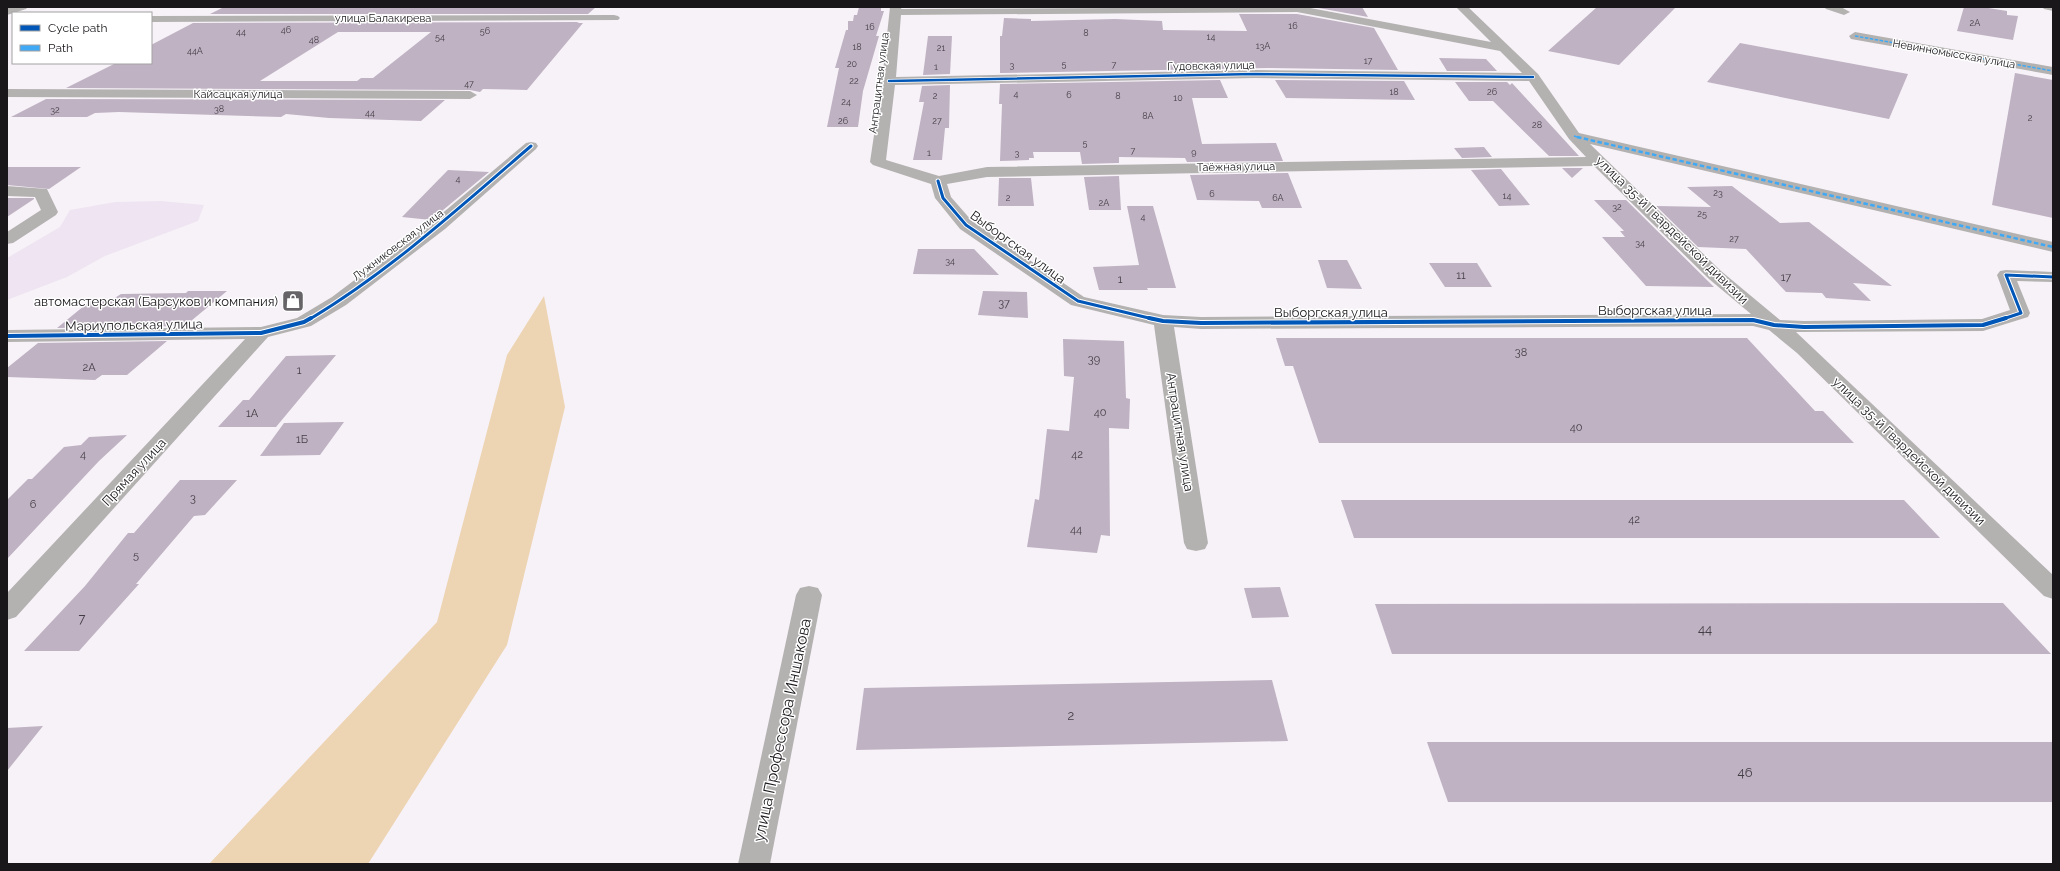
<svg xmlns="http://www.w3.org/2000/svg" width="2060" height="871" font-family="Raleway,sans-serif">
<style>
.built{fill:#efe5f2}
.green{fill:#edd4b3}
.building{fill:#bfb2c3;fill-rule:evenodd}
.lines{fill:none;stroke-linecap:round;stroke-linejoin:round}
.minor{fill:#b4b2b1;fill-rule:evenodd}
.quiet-far1{stroke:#3fa9f5;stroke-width:1.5;stroke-dasharray:3.5 1.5;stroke-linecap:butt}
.quiet{stroke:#3fa9f5;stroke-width:2.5;stroke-dasharray:4.5 2.5;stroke-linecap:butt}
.cycleway-far2-casing{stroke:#fff;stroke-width:4}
.cycleway-far1-casing{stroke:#fff;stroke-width:5}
.cycleway-casing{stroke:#fff;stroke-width:6}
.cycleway-far2{stroke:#0057b8;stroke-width:2.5}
.cycleway-far1{stroke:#0057b8;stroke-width:3}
.cycleway{stroke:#0057b8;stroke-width:4}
.labels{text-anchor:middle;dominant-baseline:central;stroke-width:3;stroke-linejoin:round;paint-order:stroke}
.far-number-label{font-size:9px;fill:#433e45}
.far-street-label{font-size:11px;fill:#1a171b;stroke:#fff}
.number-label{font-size:11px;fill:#433e45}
.street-label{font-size:13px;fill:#1a171b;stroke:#fff}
.poi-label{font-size:13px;fill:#1a171b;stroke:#fff;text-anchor:end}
.near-number-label{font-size:13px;fill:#433e45}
.near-street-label{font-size:16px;fill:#1a171b;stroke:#fff}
</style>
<rect width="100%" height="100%" fill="#f7f2f8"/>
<path class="built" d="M161,201l43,4 -6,16 -93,35 -38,21 -60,23v-42l53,-31 10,-17 45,-8z"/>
<path class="green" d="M544,296l21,111 -58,238 -139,219h-159l228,-242 70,-267z"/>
<g class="building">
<path d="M224,7h372l-8,7h-378z"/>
<path d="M859,7h22v4h3l-8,25h3l-16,55 -5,36h-31l12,-59h-4l11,-38h2v-9h5l1,-6h3z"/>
<path d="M1313,7h49l6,10z"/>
<path d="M1597,7h79l-57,58 -71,-14z"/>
<path d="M1964,7h18l25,4v4l11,1 -5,24 -56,-9z"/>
<path d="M1239,14h58l77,14 24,42 -131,-2 -267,5v-37h2l2,-18 27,1v2l84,-2 47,2 1,9 84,1z"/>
<path d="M579,22l-2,1h6l-56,67 -44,-1 -3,3 -10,-2 -404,-2 50,-25h35v-18l42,-22zM338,32h93l-58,46h-12l-4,3h-97z"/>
<path d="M928,36h24l-2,38 -27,1z"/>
<path d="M1740,43l168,31 -19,45 -182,-37z"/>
<path d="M1439,58l47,1 11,12h-50z"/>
<path d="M2015,73l38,7v138l-61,-13z"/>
<path d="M1220,80l8,18h-36l10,46 74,-1 7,18 -96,1 -2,-4 -66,-1v6l-37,1 -2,-12h-47l1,6h-5v2l-29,1 2,-57h-3l1,-20z"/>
<path d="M1275,80l129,1 11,19 -129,-2z"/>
<path d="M1455,82h52l3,3 2,-2 67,73h-30l-56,-55h-24z"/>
<path d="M950,85l-1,43h-4l-3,32h-29l11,-58h-5l3,-16z"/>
<path d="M46,99l399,1 -24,21 -92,-3 -43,-4 -5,3 -162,-5 -24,1 -8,4h-76z"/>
<path d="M1484,147l8,10 -30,1 -8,-10z"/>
<path d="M7,167h74l-32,22 -42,-4z"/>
<path d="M1562,168h21l-11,10z"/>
<path d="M1501,169l29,36 -31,1 -28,-36z"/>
<path d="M448,170l41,2 -58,48 -29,-3z"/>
<path d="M1288,173l14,35h-40l-3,-7 -62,-1 -7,-25z"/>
<path d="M1119,176l2,34h-32l-5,-33z"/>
<path d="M999,178h32l3,28h-36z"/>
<path d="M1732,186l48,37 29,-1 83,64 -39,-3 18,18 -45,-3 -4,-5 -36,-1 -40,-43 -48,-2 -42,-41 55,1 -24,-20z"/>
<path d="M7,198h27v1l-27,18z"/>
<path d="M1594,200h32l88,87 -68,-1 -44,-49h23l-5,-6h4z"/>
<path d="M1127,206h26l23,82h-29l1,2h-49l-6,-23 46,-2z"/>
<path d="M918,249h56l25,26 -86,-1z"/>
<path d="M1318,260h29l15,29 -35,-1z"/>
<path d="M1429,263h48l15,24h-47z"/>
<path d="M188,291h39l-42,35 -128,2 33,-27h20l11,-7 65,-1z"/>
<path d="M983,291l44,1 1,26 -50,-3z"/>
<path d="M1276,338h471l68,73h8l31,32h-535l-26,-77h-8z"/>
<path d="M1063,339l61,2 2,57 4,1 -1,30 -20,-1 1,108 -9,-1 -4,18 -70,-6 8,-48 4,1 8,-71 22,2 5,-54 -10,-1z"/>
<path d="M167,341l-40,34h-25l-7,5 -88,-3v-9l31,-25z"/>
<path d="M336,355l-60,72h-58l25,-27h6l37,-44z"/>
<path d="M344,422l-24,33 -60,1 24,-33z"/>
<path d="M127,435l-28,26 -92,98v-59l21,-21h4l32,-32 17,-2 8,-8z"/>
<path d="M180,480h57l-32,35 -11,1 -58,68h3l-60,67h-55l61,-65 43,-53h6z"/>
<path d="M1341,500h563l36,38h-586z"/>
<path d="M1280,587l9,30 -37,1 -8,-30z"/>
<path d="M2003,603l48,51h-659l-17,-50z"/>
<path d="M1272,680l16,61 -432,9 8,-62z"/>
<path d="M43,726l-36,45v-43z"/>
<path d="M1427,742h626v60h-605z"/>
</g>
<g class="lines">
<g class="minor">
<path d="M11,7h17l-2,2 -19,6v-7z"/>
<path d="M890,7h12l-1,2 404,-2 186,35 -35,-35h12l70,67 41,59 474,109v10l-463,-108 131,127 59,49 24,1 178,-2 28,-9 -13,-35 3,-4 6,-1 47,2v10l-36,-1 13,32 -2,4 -45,14 -187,1 257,243v24l-9,-3 -247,-243 -28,-23 -16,-4 -552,3 -27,-2 34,216 -3,6 -9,2 -9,-2 -3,-6 -30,-218 -83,-20 -111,-76 -25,-31 -4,-14 -58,-19 -3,-3 12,-81zM1297,12l203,39 22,22 -267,-3 -359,7 5,-62zM1255,78l274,3 40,58 17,18 -599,10 -48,9 -53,-16 9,-75zM1594,166l115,113 42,35 -550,3 -38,-2 -79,-18 -112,-76 -21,-24 -4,-13 40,-7z"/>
<path d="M1824,7h17l9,5 -6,3 -18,-6z"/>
<path d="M2042,7h11v4l-9,-2z"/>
<path d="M614,15l4,1 2,2 -2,2 -467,2v-6z"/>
<path d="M1855,32l198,35v8l-202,-36 -2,-3z"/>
<path d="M7,89l463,2 7,4 -7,4 -463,-2z"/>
<path d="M531,142l5,1 2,3 -2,3 -91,80 -99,76 -35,21 -43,11 -252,280 -9,3v-27l238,-254 -238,3v-12l254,-3 36,-9 35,-21 101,-76 93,-78z"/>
<path d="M7,186l40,3 11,23 -2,3 -43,28 -6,1v-12l34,-22 -6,-13 -28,-1z"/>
<path d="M809,586l9,2 4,7 -52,269h-32l58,-269 4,-7z"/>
</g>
<g class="quiet-far1">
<path d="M1855,36l198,35"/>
<path d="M1574,136l7,2"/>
</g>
<path class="quiet" d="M1577,137l476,110"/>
<g class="cycleway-far2-casing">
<path id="cycleway-far2" d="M889,81l366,-7 278,3"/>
</g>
<g class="cycleway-far1-casing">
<g id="cycleway-far1">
<path d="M938,181l5,17 23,27 112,76 75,18"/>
<path d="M310,319c80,-48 150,-112 221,-173"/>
<path d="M2003,319l18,-6 -15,-38 47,2"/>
</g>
</g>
<g class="cycleway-casing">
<g id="cycleway">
<path d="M1149,318l14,3 38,2 552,-3 21,5 30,2 179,-2 23,-7"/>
<path d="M7,336l254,-3 43,-11 7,-4"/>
</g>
</g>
<use href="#cycleway-far2" class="cycleway-far2"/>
<use href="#cycleway-far1" class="cycleway-far1"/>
<use href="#cycleway" class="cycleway"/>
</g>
<defs>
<g id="shop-square" transform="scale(1.15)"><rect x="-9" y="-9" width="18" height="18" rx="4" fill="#676468" stroke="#fff"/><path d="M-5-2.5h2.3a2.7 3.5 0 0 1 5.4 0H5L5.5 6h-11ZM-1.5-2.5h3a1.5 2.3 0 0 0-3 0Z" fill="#fff"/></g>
</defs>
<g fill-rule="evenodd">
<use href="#shop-square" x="293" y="301"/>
</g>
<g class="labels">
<g class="far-number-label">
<text x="1975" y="23">2А</text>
<text x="1293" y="26">16</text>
<text x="870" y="27">16</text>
<text x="286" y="30">46</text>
<text x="485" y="31">56</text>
<text x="241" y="32">44</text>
<text x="1086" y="33">8</text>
<text x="440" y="37">54</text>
<text x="1211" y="37">14</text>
<text x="314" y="40">48</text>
<text x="1263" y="46">13А</text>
<text x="857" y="47">18</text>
<text x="941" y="48">21</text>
<text x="195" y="51">44А</text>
<text x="1368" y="61">17</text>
<text x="852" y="64">20</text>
<text x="1064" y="64">5</text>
<text x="1012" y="65">3</text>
<text x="1114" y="65">7</text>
<text x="936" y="67">1</text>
<text x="854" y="81">22</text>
<text x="469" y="84">47</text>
<text x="1394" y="92">18</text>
<text x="1492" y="92">26</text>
<text x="1016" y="94">4</text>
<text x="1069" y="95">6</text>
<text x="935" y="96">2</text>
<text x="1118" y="96">8</text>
<text x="1178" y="98">10</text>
<text x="846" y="102">24</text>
<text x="219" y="109">38</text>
<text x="55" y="110">32</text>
<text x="370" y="113">44</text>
<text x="1148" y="116">8А</text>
<text x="2030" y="118">2</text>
<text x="843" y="121">26</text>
<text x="937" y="121">27</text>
<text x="1537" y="125">28</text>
<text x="1085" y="143">5</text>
<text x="1133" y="151">7</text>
<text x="1194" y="152">9</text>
<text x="929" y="153">1</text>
<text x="1017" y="153">3</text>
<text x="458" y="179">4</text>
<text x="1718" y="193">23</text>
<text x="1212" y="194">6</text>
<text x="1507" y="196">14</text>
<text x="1008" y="198">2</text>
<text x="1278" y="198">6А</text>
<text x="1104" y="203">2А</text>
<text x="1617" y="207">32</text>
<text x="1702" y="214">25</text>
<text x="1143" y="217">4</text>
<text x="1734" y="239">27</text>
<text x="1640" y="243">34</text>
<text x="950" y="261">34</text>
</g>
<g class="far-street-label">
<text x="383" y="18">улица Балакирева</text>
<text transform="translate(1954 54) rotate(10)">Невинномысская улица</text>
<text transform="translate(1211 66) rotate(-1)">Гудовская улица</text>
<text transform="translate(879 83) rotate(-83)">Антрацитная улица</text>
<text x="238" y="94">Кайсацкая улица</text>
<text transform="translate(1236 167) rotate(-1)">Таёжная улица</text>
<text transform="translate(398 245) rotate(-37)">Лужниковская улица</text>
</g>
<g class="number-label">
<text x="1461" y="275">11</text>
<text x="1786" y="277">17</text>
<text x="1120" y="279">1</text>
<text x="1004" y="303">37</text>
<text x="1521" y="352">38</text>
<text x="1094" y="359">39</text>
<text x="89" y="367">2А</text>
<text x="299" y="370">1</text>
<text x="1100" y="412">40</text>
<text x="252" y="413">1А</text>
<text x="1576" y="427">40</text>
<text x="302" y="439">1Б</text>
<text x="83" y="454">4</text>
<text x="1077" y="454">42</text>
<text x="193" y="498">3</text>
<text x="33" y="504">6</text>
<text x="1634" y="519">42</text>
<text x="1076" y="529">44</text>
<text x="136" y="555">5</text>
</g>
<g class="street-label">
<text transform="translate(1672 230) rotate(44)">улица 35-й Гвардейской дивизии</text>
<text transform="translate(1018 247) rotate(36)">Выборгская улица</text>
<text x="1655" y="310">Выборгская улица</text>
<text x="1331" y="312">Выборгская улица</text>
<text transform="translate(134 325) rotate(-1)">Мариупольская улица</text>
<text transform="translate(1180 432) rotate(81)">Антрацитная улица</text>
<text transform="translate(1909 451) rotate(44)">улица 35-й Гвардейской дивизии</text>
<text transform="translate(134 472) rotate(-47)">Прямая улица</text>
</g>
<g class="poi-label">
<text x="278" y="301">автомастерская (Барсуков и компания)</text>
</g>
<g class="near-number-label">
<text x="82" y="618">7</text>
<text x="1705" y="629">44</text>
<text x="1071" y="715">2</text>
<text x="1745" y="772">46</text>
</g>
<g class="near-street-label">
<text transform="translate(782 730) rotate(-78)">улица Профессора Иншакова</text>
</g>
</g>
<rect width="2060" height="871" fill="none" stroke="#1a171b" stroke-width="16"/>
<rect x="12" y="12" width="140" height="52" fill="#ffffff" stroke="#a3a2a4"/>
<rect x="20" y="25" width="20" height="6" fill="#0057b8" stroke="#a3a2a4"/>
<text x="48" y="32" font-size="12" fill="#1a171b">Cycle path</text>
<rect x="20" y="45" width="20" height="6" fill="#3fa9f5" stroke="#a3a2a4"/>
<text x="48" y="52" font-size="12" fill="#1a171b">Path</text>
</svg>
